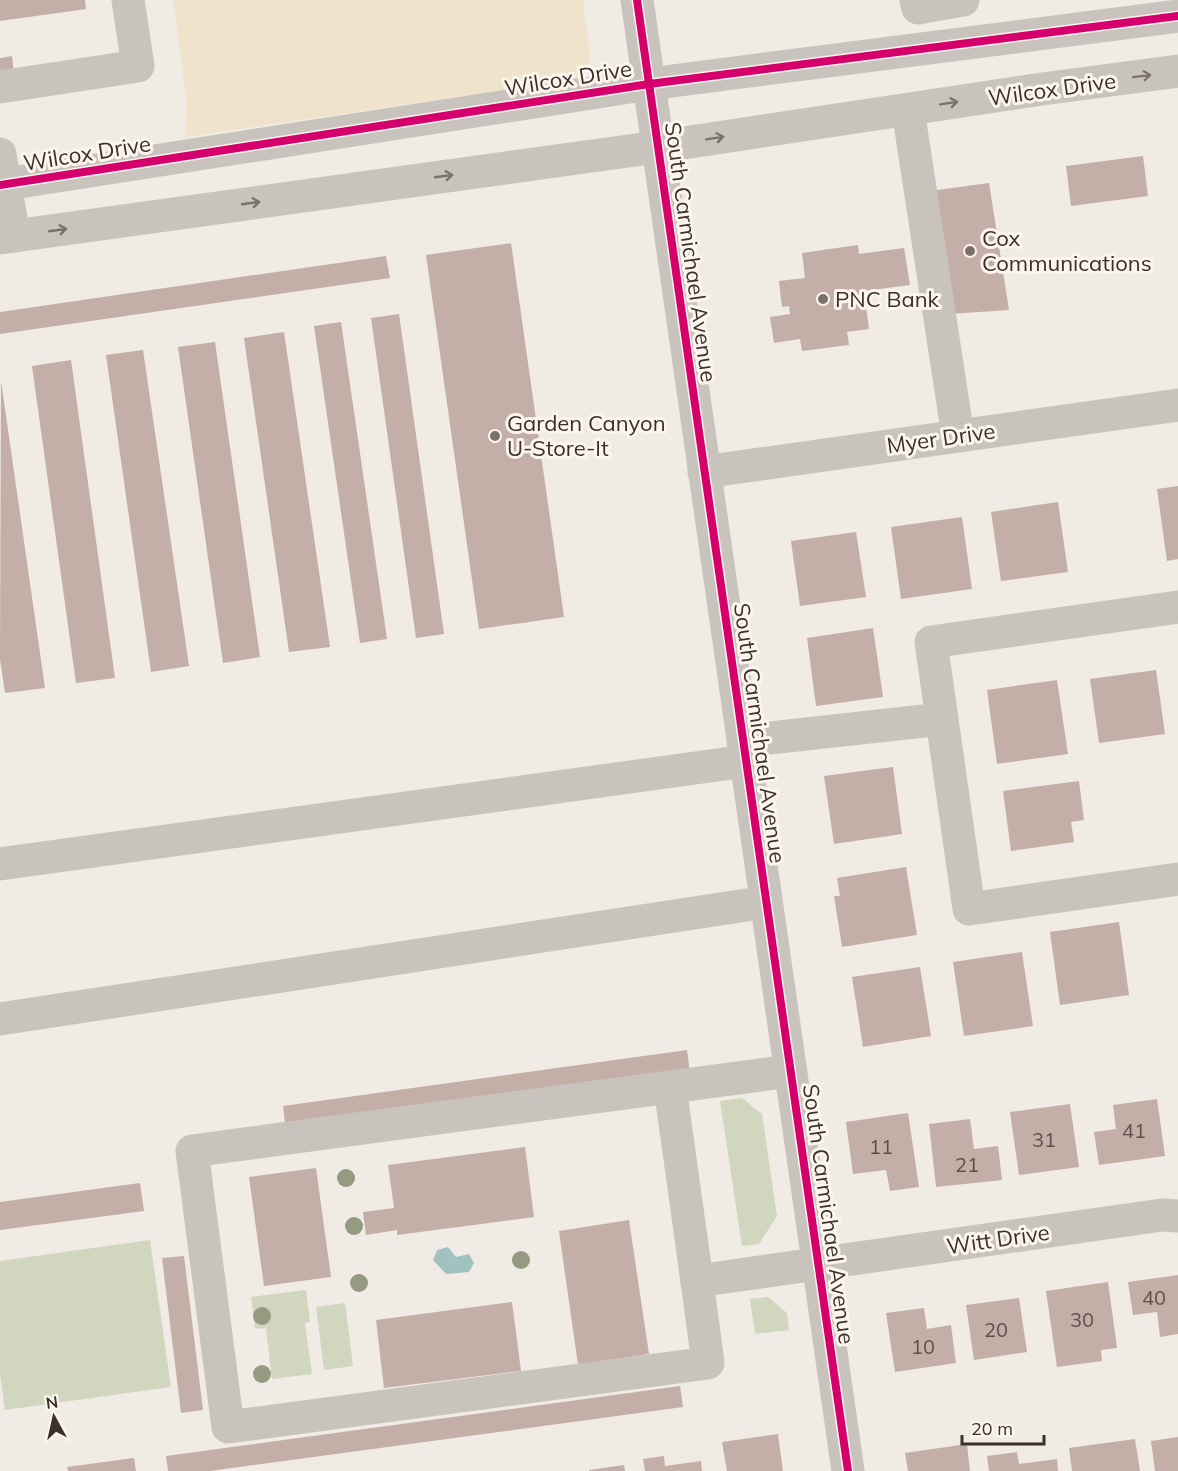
<svg xmlns="http://www.w3.org/2000/svg" width="1178" height="1471" font-family="Mulish,sans-serif">
<style>
.green{fill:#d1d6bf}
.sand{fill:#efe3cc}
.water{fill:#a1c2c1}
.building{fill:#c3afa7}
.lines{fill:none;stroke-linecap:round;stroke-linejoin:round}
.minor{stroke:#c9c3be;stroke-width:33}
.cycleway-casing{stroke:#fbf5ee;stroke-width:11}
.cycleway{stroke:#d6006c;stroke-width:8}
.tree{fill:#959b80}
.oneway{stroke:#7b726d}
.poi-dot{fill:#7a716c;stroke:#fbf5ee;stroke-width:2}
.labels{text-anchor:middle;dominant-baseline:central;stroke-width:6;stroke-linejoin:round;paint-order:stroke}
.number-label{font-size:20px;fill:#5d504a}
.street-label{font-size:22px;fill:#3b302b;stroke:#fbf5ee}
.poi-label{font-size:22px;fill:#3b302b;stroke:#fbf5ee;text-anchor:start}
</style>
<rect width="100%" height="100%" fill="#f0ebe5"/>
<g class="green">
<path d="M742,1098l20,16 15,102 -18,28 -17,2 -22,-145z"/>
<path d="M150,1240l21,147 -166,23 -5,-37v-112z"/>
<path d="M306,1290l4,32 -5,1 7,51 -40,5 -6,-51 -11,1 -4,-32z"/>
<path d="M768,1297l19,16 2,17 -34,4 -5,-35z"/>
<path d="M345,1303l8,63 -29,4 -8,-63z"/>
</g>
<path class="sand" d="M173,0h410l7,55 -3,16 -14,9 -388,57 2,-34z"/>
<path class="water" d="M448,1247l8,10 13,-3 5,9 -5,9 -23,2 -13,-14 4,-10z"/>
<g class="building">
<path d="M0,0h85l1,9 -86,12z"/>
<path d="M12,56l2,19 -14,2v-19z"/>
<path d="M1143,156l5,40 -77,10 -5,-40z"/>
<path d="M989,183l20,127 -60,4 -19,-123z"/>
<path d="M511,243l53,374 -85,12 -53,-374z"/>
<path d="M858,245l1,9 45,-6 6,37 -46,6 5,38 -22,3 2,13 -47,6 -2,-12 -26,4 -4,-26 20,-3 -1,-8 -7,1 -3,-26 26,-3 -3,-25z"/>
<path d="M386,256l4,22 -390,56v-22z"/>
<path d="M399,314l45,320 -28,4 -45,-320z"/>
<path d="M341,322l46,317 -27,4 -46,-317z"/>
<path d="M284,332l46,315 -41,5 -45,-314z"/>
<path d="M215,342l45,315 -37,6 -45,-316z"/>
<path d="M143,350l46,316 -38,6 -45,-317z"/>
<path d="M71,360l44,318 -39,5 -44,-317z"/>
<path d="M1,381l44,307 -40,5 -5,-34z"/>
<path d="M1178,486v73l-11,2 -10,-72z"/>
<path d="M1058,502l10,70 -67,9 -10,-69z"/>
<path d="M962,517l10,72 -71,10 -10,-72z"/>
<path d="M856,532l10,65 -66,9 -9,-65z"/>
<path d="M873,628l10,69 -67,9 -9,-68z"/>
<path d="M1156,670l9,64 -66,9 -9,-64z"/>
<path d="M1057,680l11,74 -71,10 -10,-74z"/>
<path d="M893,767l9,67 -68,10 -10,-68z"/>
<path d="M1079,781l5,39 -13,2 3,20 -63,9 -8,-60z"/>
<path d="M906,867l11,68 -75,12 -8,-51h6l-3,-18z"/>
<path d="M1119,922l10,73 -69,10 -10,-73z"/>
<path d="M1022,952l11,74 -69,10 -11,-74z"/>
<path d="M920,967l11,69 -68,11 -11,-70z"/>
<path d="M687,1050l3,24 -404,56 -3,-24z"/>
<path d="M1157,1099l8,57 -66,9 -5,-33 22,-3 -3,-24z"/>
<path d="M1070,1104l9,63 -60,8 -9,-63z"/>
<path d="M908,1113l11,74 -29,4 -4,-21 -33,4 -7,-52z"/>
<path d="M970,1119l4,30 24,-3 4,34 -66,7 -7,-63z"/>
<path d="M525,1147l9,70 -137,18v-5l-31,5 -3,-23 31,-4 -6,-43z"/>
<path d="M316,1168l15,109 -67,9 -15,-109z"/>
<path d="M140,1183l4,28 -144,19v-28z"/>
<path d="M629,1220l20,134 -71,11 -19,-134z"/>
<path d="M184,1256l19,154 -22,3 -19,-155z"/>
<path d="M1178,1275v59l-18,3 -3,-25 -24,3 -5,-33z"/>
<path d="M1108,1282l9,66 -16,2 1,11 -45,6 -11,-76z"/>
<path d="M1019,1298l8,54 -53,8 -8,-55z"/>
<path d="M512,1302l9,69 -137,17 -8,-68z"/>
<path d="M924,1308l3,21 24,-4 5,38 -61,9 -9,-59z"/>
<path d="M680,1386l3,21 -473,64h-42l-2,-15z"/>
<path d="M778,1434l5,37h-56l-5,-29z"/>
<path d="M1178,1437v34h-23l-4,-30z"/>
<path d="M1135,1439l5,32h-68l-3,-23z"/>
<path d="M967,1444l3,27h-62l-3,-18z"/>
<path d="M1017,1452l2,12 38,-5 1,12h-69l-2,-15z"/>
<path d="M664,1456l1,10 36,-5 1,10h-57l-2,-12z"/>
<path d="M134,1458l2,13h-68l-1,-4z"/>
<path d="M624,1465l1,6h-36v-1z"/>
</g>
<g class="lines">
<g class="minor">
<path d="M637,0l211,1471"/>
<path d="M916,0l2,8 45,-8"/>
<path d="M0,87l138,-21 -10,-66"/>
<path d="M908,110l50,326"/>
<path d="M0,154l14,82"/>
<path d="M0,185l649,-101 529,-68"/>
<path d="M0,238l657,-91 385,-58 136,-18"/>
<path d="M704,472l474,-67"/>
<path d="M1178,607l-247,35 38,267 209,-30"/>
<path d="M743,741l199,-22"/>
<path d="M0,864l746,-103"/>
<path d="M0,1019l766,-117"/>
<path d="M790,1071l-598,80 36,276 480,-64 -11,-82 465,-66 16,1"/>
<path d="M670,1087l27,194"/>
</g>
<g class="cycleway-casing">
<g id="cycleway">
<path d="M637,0l211,1471"/>
<path d="M0,185l649,-101 529,-68"/>
</g>
</g>
<use href="#cycleway" class="cycleway"/>
</g>
<g class="tree">
<circle cx="346" cy="1178" r="9"/>
<circle cx="354" cy="1226" r="9"/>
<circle cx="521" cy="1260" r="9"/>
<circle cx="359" cy="1283" r="9"/>
<circle cx="262" cy="1316" r="9"/>
<circle cx="262" cy="1374" r="9"/>
</g>
<defs><path id="oneway-shaft" d="M-6 0H5M1.5-3L5.5 0L1.5 3" fill="none" stroke-width="1.6" stroke-linecap="round" stroke-linejoin="round" transform="scale(1.5)"/></defs>
<g class="oneway">
<use href="#oneway-shaft" transform="translate(1142 76) rotate(-7)"/>
<use href="#oneway-shaft" transform="translate(949 103) rotate(-9)"/>
<use href="#oneway-shaft" transform="translate(715 138) rotate(-9)"/>
<use href="#oneway-shaft" transform="translate(444 176) rotate(-8)"/>
<use href="#oneway-shaft" transform="translate(251 203) rotate(-8)"/>
<use href="#oneway-shaft" transform="translate(58 230) rotate(-8)"/>
</g>
<g class="poi-dot">
<circle cx="970" cy="251" r="6"/>
<circle cx="823" cy="299" r="6"/>
<circle cx="495" cy="436" r="6"/>
</g>
<g class="labels">
<g class="number-label">
<text x="1134" y="1130">41</text>
<text x="1044" y="1139">31</text>
<text x="881" y="1146">11</text>
<text x="967" y="1164">21</text>
<text x="1154" y="1297">40</text>
<text x="1082" y="1319">30</text>
<text x="996" y="1329">20</text>
<text x="923" y="1346">10</text>
</g>
<g class="street-label">
<text transform="translate(568 78) rotate(-9)">Wilcox Drive</text>
<text transform="translate(1052 89) rotate(-8)">Wilcox Drive</text>
<text transform="translate(87 153) rotate(-9)">Wilcox Drive</text>
<text transform="translate(691 252) rotate(82)">South Carmichael Avenue</text>
<text transform="translate(941 438) rotate(-8)">Myer Drive</text>
<text transform="translate(760 733) rotate(82)">South Carmichael Avenue</text>
<text transform="translate(829 1214) rotate(82)">South Carmichael Avenue</text>
<text transform="translate(998 1239) rotate(-8)">Witt Drive</text>
</g>
<g class="poi-label">
<text x="982" y="238">Cox<tspan x="982" dy="25">Communications</tspan></text>
<text x="835" y="299">PNC Bank</text>
<text x="507" y="423">Garden Canyon<tspan x="507" dy="25">U-Store-It</tspan></text>
</g>
</g>
<g transform="translate(54 1417) rotate(352)" stroke="#fbf5ee" stroke-width="4.5" paint-order="stroke">
<path d="M0-4.5L10 22L0 15L-10 22Z" fill="#3b302b"/>
<text y="-9" font-size="16" font-weight="bold" text-anchor="middle" fill="#3b302b">N</text>
</g>
<path d="M962 1435v9h82v-9" fill="none" stroke="#3b302b" stroke-width="3"/>
<text x="971" y="1435" font-size="18" fill="#3b302b" stroke="#fbf5ee" stroke-width="4.5" paint-order="stroke">20 m</text>
</svg>
